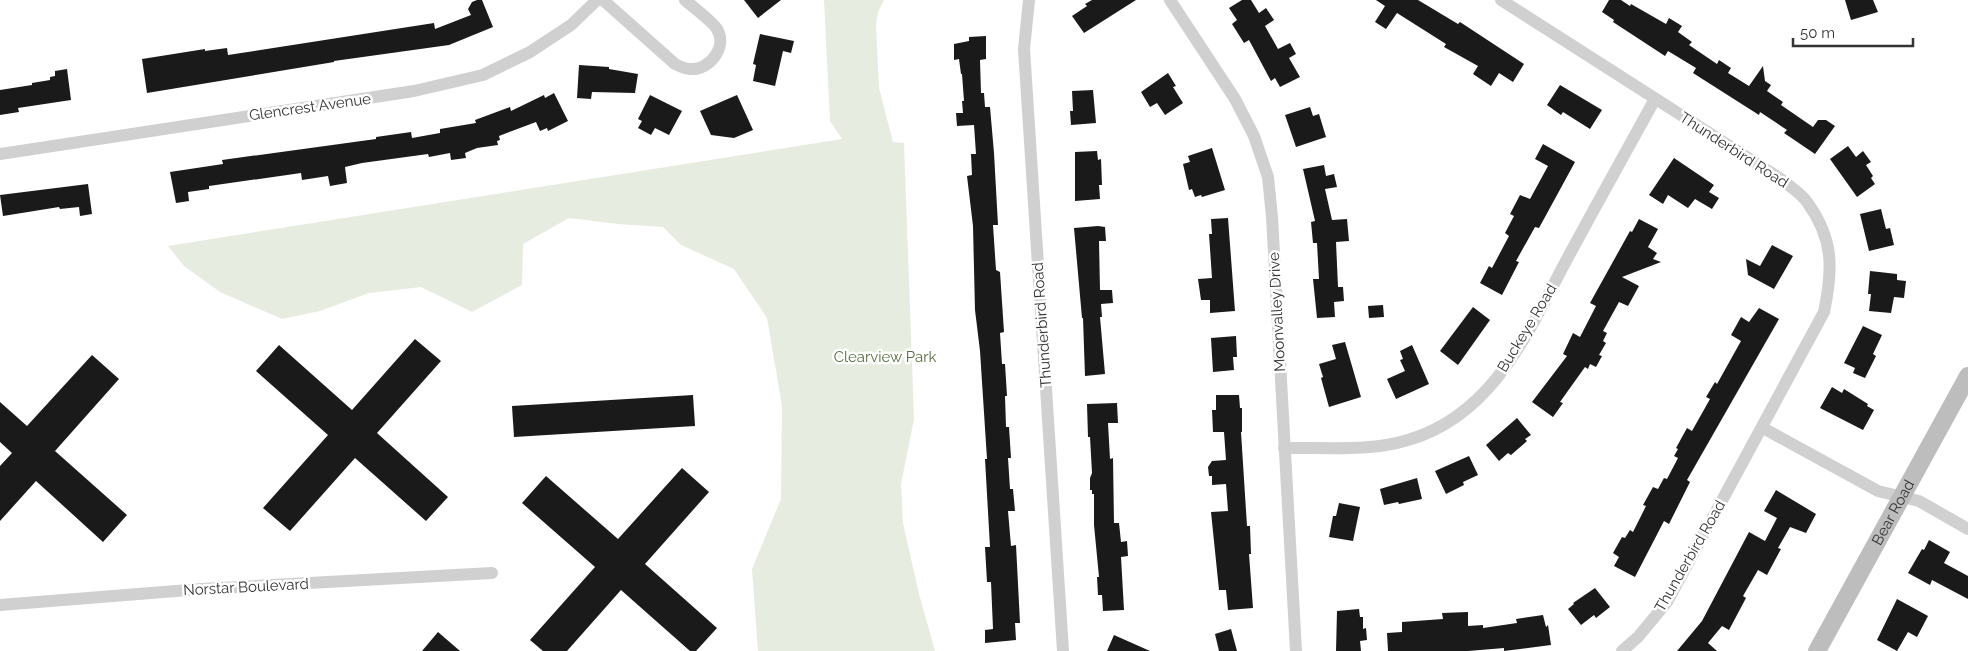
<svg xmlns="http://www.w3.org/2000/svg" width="1968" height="651" font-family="Raleway,sans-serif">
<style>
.green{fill:#e6ecdf}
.building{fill:#1a1a1a}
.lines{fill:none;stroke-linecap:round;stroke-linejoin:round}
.street{stroke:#d0d0d0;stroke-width:12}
.secondary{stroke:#bdbdbd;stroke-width:18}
.labels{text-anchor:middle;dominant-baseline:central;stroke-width:5;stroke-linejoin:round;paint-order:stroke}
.street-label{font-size:15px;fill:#333;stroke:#fff}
.park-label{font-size:15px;fill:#56703f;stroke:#fff}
</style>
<rect width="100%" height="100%" fill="#fff"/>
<path class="green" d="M824,0h60l-6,12 -2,13 3,63 14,54 11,1 10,276 -13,65 2,39 16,71 16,57h-177l-6,-82 29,-70 1,-93 -15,-88 -33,-49 -53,-24 -18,-18 -45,-3 -49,-6 -46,26 -1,41 -50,27 -51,-25 -52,6 -49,18 -38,8 -62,-27 -36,-26 -16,-20 674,-107 -12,-18z"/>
<g class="building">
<path d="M477,0h5l11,27 -44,18 -115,16v1l-187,31 -5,-34 63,-10v2l22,-3 1,7 206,-32 1,6 36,-14 -3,-6 4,-7z"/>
<path d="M744,0h37l-23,18z"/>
<path d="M1092,0h44l-52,33 -12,-17 15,-10 -2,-2z"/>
<path d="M1242,0h9l8,13 7,-5 8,12 -9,6 13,23 12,-6 6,11 -7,4 11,19 -20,10 -5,-9 -4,3 -22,-41 -5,3 -12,-19 5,-4 -8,-12z"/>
<path d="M1376,0h42l40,24 2,-2 64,42 -11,18 -14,-9 -8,13 -18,-12 5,-8 -34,-19 2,-3 -49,-31 -11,16 -11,-7 10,-16z"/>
<path d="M1609,0h12l9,6 1,-2 35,20 3,-6 13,8 -4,6 14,10 -3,3 28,19 2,-4 12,8 -3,5 21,13 14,-20 2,15 6,4 -4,6 16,11 -2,3 32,22 5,-7h8l9,6 -20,28 -31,-21 3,-3 -27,-18 -1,3 -66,-42 3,-5 -28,-17 -3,5 -52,-34 1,-2 -12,-8z"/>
<path d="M1845,0h28l5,12 -27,8z"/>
<path d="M760,34l34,7 -3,12 -8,-2 -8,35 -22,-5 3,-16 -3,-1z"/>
<path d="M986,36v23l-6,1 1,33h3l1,14h5l4,46 4,72h-5l3,45 4,2 4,60 -4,1 2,31h3l2,32h-2l1,31h3l2,31h-3l2,31h3l2,22h-7l3,35 5,-1 4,78h-5l1,17 -31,3v-13l8,-1 -2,-47h-4l-2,-35h5l-5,-88h2l-7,-108 -5,-41 -2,-84 -6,-50 5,-1 -1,-21h5l-2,-29 -17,1 -1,-13h7l-1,-12h2l-2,-27h-1l-2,-15 -5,1v-16l15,-3v-4z"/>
<path d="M579,65l30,2v2l29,5 -3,19 -43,-1 -1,7 -14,-1z"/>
<path d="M67,69l4,31 -53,8 1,4 -19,3v-25l32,-5v-2l18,-3v-3l5,-1v-5z"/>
<path d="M1168,73l8,13 -3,1 10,16 -18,12 -8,-12 -7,4 -9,-15z"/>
<path d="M1560,85l42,25 -12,19 -27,-17 -2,3 -14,-10z"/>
<path d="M1093,90l3,33 -25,2 -1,-14h3l-1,-20z"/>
<path d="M554,93l14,28 -20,10 -1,-3 -7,3 -4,-9 -37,14 1,4 -3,1 1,4 -21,3 -12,5 1,5 -15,2 -1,-7 -21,4 -1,-3 -66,9 -17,4 2,16 -17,3 -2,-10 -26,4 -1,-7 -92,13v3l-21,3 1,9 -13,2 -6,-31 53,-8 -1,-4 154,-21v-2l35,-5 1,6 28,-5v-4l36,-6 -1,-3 35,-13 1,4 33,-16 1,3z"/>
<path d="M650,95l32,16 -13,24 -14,-7 -4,7 -13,-7 4,-7 -4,-2z"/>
<path d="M737,95l16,35 -19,8 -23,-3 -11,-24z"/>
<path d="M1310,107l3,9 6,-2 7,23 -30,10 -11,-32z"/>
<path d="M1543,144l32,18 -36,66 -4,-1 -19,34 3,1 -17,33 -22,-12 9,-17 3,2 17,-32 -4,-3 9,-17 -4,-2 10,-19 10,4 18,-33 -13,-7z"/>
<path d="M1848,146l8,11 7,-6 8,11 -5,3 7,11 -2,2 4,6 -18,13 -27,-38z"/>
<path d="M1212,148l13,42 -23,7 -1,-2 -6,2 -3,-8 -3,1 -6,-26 7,-2 -2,-6z"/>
<path d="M1097,151l1,9 3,-1 1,26h-3l1,14 -25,2v-49z"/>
<path d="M1674,158l40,27 -5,7 10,6 -7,11 -17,-10 -7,9 -20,-13 -5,9 -14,-9z"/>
<path d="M1324,165l2,11 8,-2 3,13 -12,2 7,31 15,-1 2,22 -13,1 2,45h5l1,14 -10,1 1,15 -18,1 -4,-39h6l-2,-36h-4l-2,-21 4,-1 -12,-52z"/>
<path d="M88,184l4,30 -12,2 -1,-9 -19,2 -1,-2 -56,9 -3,-21z"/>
<path d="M1881,209l5,20 4,-1 4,17 -25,6 -9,-37z"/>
<path d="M1228,218l7,93 -25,2v-13h-9l-3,-21 14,-1 -3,-44h3l-1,-15z"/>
<path d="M1639,219l19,10 -10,18 9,6 -4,6 8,3 -39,15 17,9 -11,20 -9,-4 -16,29 4,2 -4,8 3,2 -7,12 3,1 -6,11 -6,-3 -2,5 -3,-2 -25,35 3,1 -10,14 -21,-15 35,-46 -4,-2 10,-21 7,4 16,-31 -6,-3 40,-72 2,1z"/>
<path d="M1098,226l7,1 1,14h-7l1,49h12l1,13 -12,1 1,13h-2l5,57 -20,2 -2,-58h-1l-8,-90z"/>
<path d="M1772,245l21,11 -19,33 -26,-14 -2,-16 14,7z"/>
<path d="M1870,271l27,3v6l9,1 -2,17 -10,-1 -3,16 -22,-2 2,-17h-3z"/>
<path d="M1383,305l1,12 -15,1 -1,-12z"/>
<path d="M1473,307l17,13 -32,45 -18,-14z"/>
<path d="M1759,308l20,11 -92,161 3,2 -21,42 -5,-3 -29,56 -21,-11 5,-9 -6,-4 9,-16 3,1 5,-8 3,2 13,-26 -3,-1 10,-18 5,2 6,-11 3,1 11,-21 -4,-2 4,-7 -2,-1 11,-20 5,3 18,-32 -4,-2 9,-15 2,2 24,-43 -10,-6 10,-18 8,5z"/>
<path d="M1863,326l19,9 -9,19 3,2 -11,22 -12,-5 2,-5 -11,-5z"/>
<path d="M1236,336l1,21h-4l1,13 -21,2 -2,-34z"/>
<path d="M415,339l26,22 -64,72 71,64 -22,24 -71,-63 -65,73 -27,-23 65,-73 -72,-64 23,-26 73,65z"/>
<path d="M1345,342l16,55 -32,10 -8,-29 2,-1 -4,-13 17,-5 -4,-14z"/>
<path d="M1412,345l17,39 -33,15 -9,-20 18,-8 -5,-11 3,-1 -3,-8z"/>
<path d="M92,355l27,24 -64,72 72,64 -24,27 -67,-61 -36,40v-55l12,-13 -12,-11v-40l27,24z"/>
<path d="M1832,387l10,6 2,-4 24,15 -1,2 7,4 -11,20 -43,-22z"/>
<path d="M693,395l2,31 -181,11 -2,-31z"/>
<path d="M1216,395h23l1,13h2v24h-1l6,94h3l1,28h-2l4,54 -25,2 -2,-20h-7l-8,-78 17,-1 -2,-27 -14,1v-9h-3l-1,-9 4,-6 14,-1 -2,-28h-11l-1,-22h4z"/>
<path d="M1117,403l1,20h-10l2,36 3,-1 1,65h5l2,19 6,-1 1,15 -7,1 3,53 -21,1 -1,-16h-4l-1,-18h2l-5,-52v-31h-2v-4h-2v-12l2,-5 -2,-36h-2l-1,-33z"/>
<path d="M1517,418l14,17 -6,4 2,2 -16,14 -3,-2 -9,8 -13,-16z"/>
<path d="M1469,456l9,19 -15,7 1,3 -18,9 -11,-23z"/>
<path d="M682,468l27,24 -64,72 72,64 -21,23h-6l-69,-61 -54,61h-24l-13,-11 65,-73 -73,-64 24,-27 72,63z"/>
<path d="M1417,478l5,21 -23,5 -1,-2 -14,3 -4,-16z"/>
<path d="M1776,490l40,24 -10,19 -16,-6 -12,21 3,1 -14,26 -9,-5 -15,26 3,2 -17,32 -7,-4 -14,17 9,8h-40l25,-30 47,-89 16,9 12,-23 -13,-7z"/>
<path d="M1339,503l21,4 -7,34 -24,-4 4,-21h3z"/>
<path d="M1929,540l21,12 -6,11 24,13v23l-36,-19 -2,5 -22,-12 14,-24 2,1z"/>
<path d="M1595,588l15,19 -14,11 -2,-3 -13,10 -13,-16 6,-5 -1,-1z"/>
<path d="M1897,599l31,17 -11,21 -9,-5 -11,19 -20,-11z"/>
<path d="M1359,609l1,8h3v12l3,-1 1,12 -7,1 1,10h-25l1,-40z"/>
<path d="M1468,612v14l15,-1v3l34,-5 -1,-4 27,-4 3,12 2,-2 3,20 -47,6v-3l-36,3h-80l-1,-18 15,-1v-10l41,-3 -1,-6z"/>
<path d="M1231,629l6,22h-18l-4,-17z"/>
<path d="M438,632l22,19h-38z"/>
<path d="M1114,635l36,16h-43z"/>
</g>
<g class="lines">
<g class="street">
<path d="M603,0l72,64c4,2 10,5 15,5 19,2 38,-22 27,-40 -4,-7 -24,-22 -32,-29"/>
<path d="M1029,0l-5,49 39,602"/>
<path d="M1170,0l65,99 19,37 14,41 4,40 24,434"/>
<path d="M1501,0l280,179c8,7 20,14 26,23 27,37 26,67 17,110l-157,290 -29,35 -16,14"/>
<path d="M0,154l414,-63 69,-16 47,-23 41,-27 26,-25"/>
<path d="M1763,428l115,63 41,10 49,28"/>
<path d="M1284,448c41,-1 85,4 124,-8 90,-26 124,-118 165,-192 27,-50 55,-100 82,-149"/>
<path d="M0,605l201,-16 291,-16"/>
</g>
<path class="secondary" id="s1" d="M1817,651l151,-275"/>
</g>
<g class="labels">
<g class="street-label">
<text transform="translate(310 107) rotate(-8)">Glencrest Avenue</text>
<text transform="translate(1734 150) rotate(33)">Thunderbird Road</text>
<text transform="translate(1277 312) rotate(-93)">Moonvalley Drive</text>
<text transform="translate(1042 325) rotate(-94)">Thunderbird Road</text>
<text transform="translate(1527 328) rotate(-59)">Buckeye Road</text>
<text stroke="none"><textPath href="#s1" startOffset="158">Bear Road</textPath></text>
<text transform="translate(1690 556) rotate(-60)">Thunderbird Road</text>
<text transform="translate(246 587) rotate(-3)">Norstar Boulevard</text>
</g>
<g class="park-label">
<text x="885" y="357">Clearview Park</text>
</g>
</g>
<path d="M1793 38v8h120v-8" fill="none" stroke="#333333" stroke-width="2.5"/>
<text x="1800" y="38" font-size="15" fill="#333333" stroke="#ffffff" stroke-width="4" paint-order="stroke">50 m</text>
</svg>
